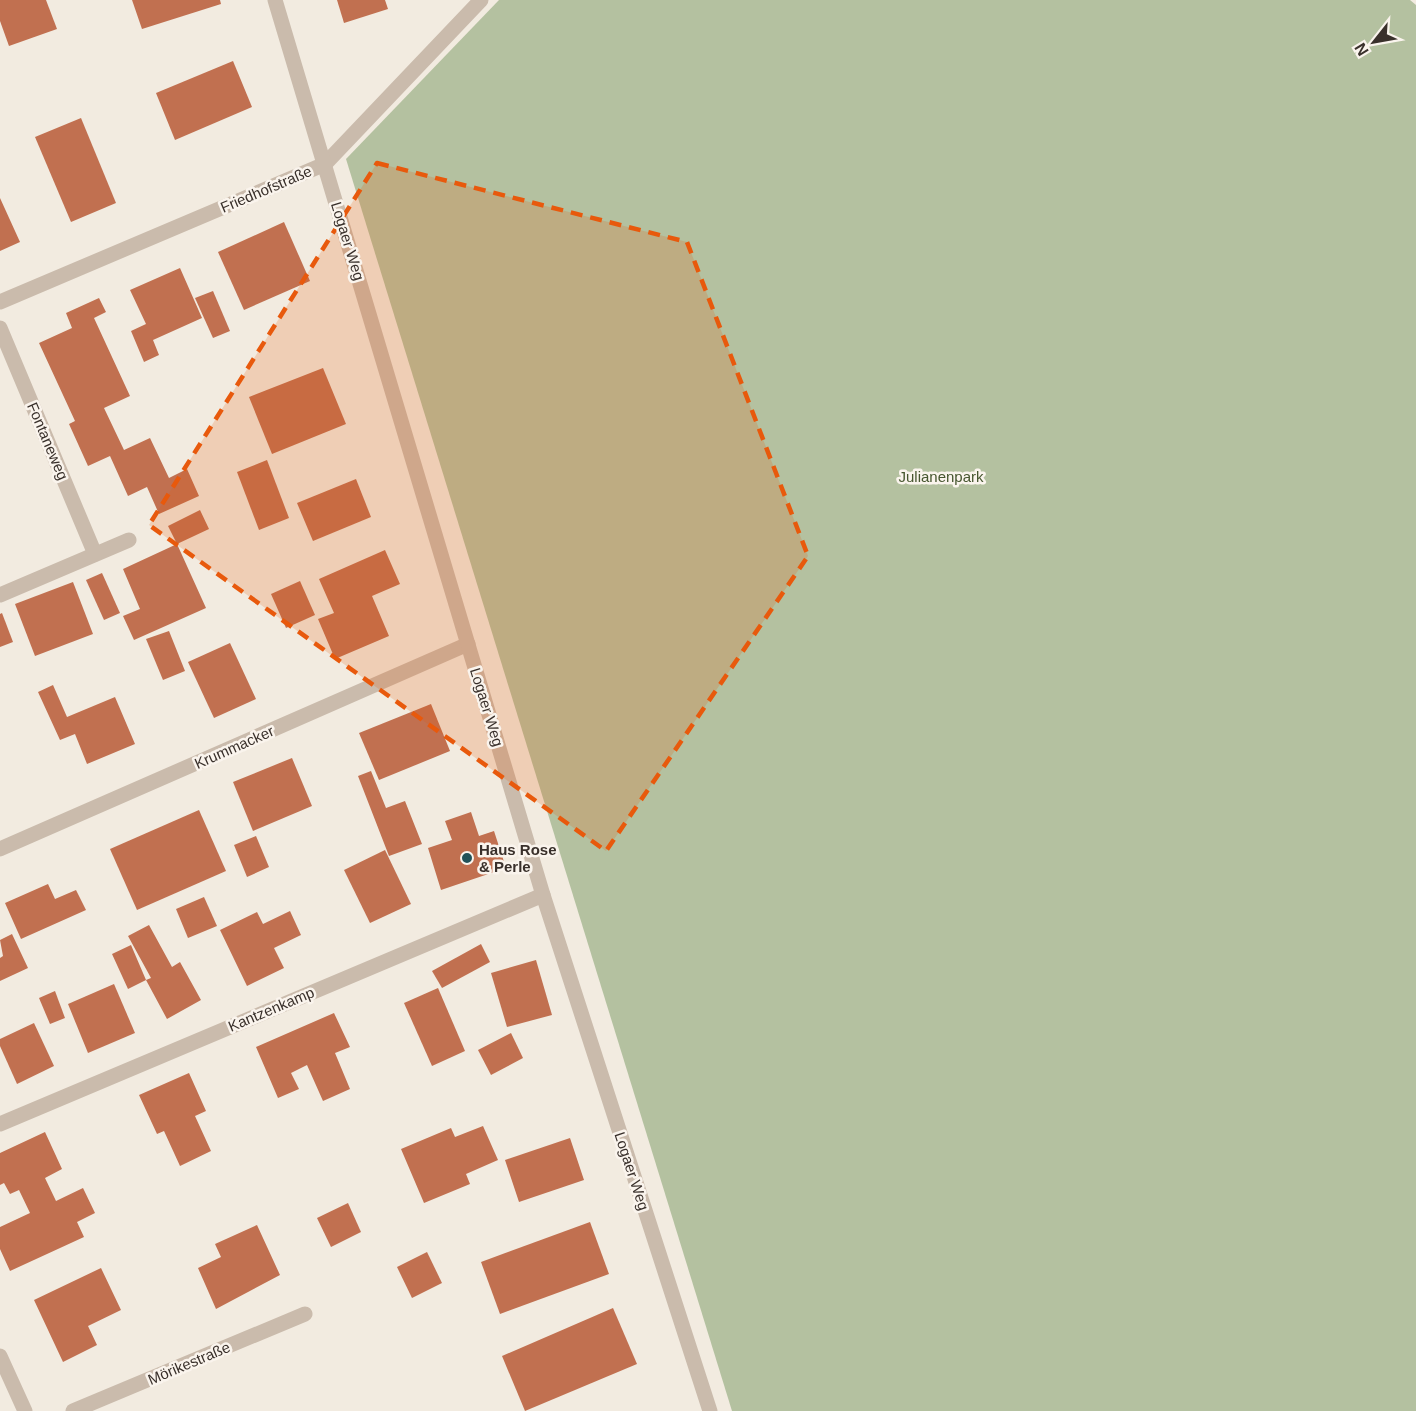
<svg xmlns="http://www.w3.org/2000/svg" width="1416" height="1411" font-family="Arial,sans-serif">
<style>
.green{fill:#b4c1a0}
.building{fill:#c17050}
.lines{fill:none;stroke-linecap:round;stroke-linejoin:round}
.minor{stroke:#cabbac;stroke-width:15}
.tertiary{stroke:#cabbac;stroke-width:15}
.marked{fill:#e8590c;fill-opacity:0.2;stroke:#e8590c;stroke-width:4.5;stroke-dasharray:12 8;stroke-linejoin:round}
.poi-dot{fill:#225259;stroke:#faf4ed;stroke-width:2}
.labels{text-anchor:middle;dominant-baseline:central;stroke-width:5;stroke-linejoin:round;paint-order:stroke}
.street-label{font-size:15px;fill:#39302b;stroke:#faf4ed}
.park-label{font-size:15px;fill:#46562f;stroke:#faf4ed}
.poi-label{font-size:15px;font-weight:bold;fill:#39302b;stroke:#faf4ed;text-anchor:start}
</style>
<rect width="100%" height="100%" fill="#f2ebe0"/>
<path class="green" d="M499,0h911l6,5v1406h-684l-386,-1252z"/>
<g class="building">
<path d="M0,0h46l11,29 -48,17 -9,-25z"/>
<path d="M132,0h88l1,4 -79,25z"/>
<path d="M337,0h48l3,9 -44,14z"/>
<path d="M233,61l19,46 -77,33 -19,-47z"/>
<path d="M81,118l35,85 -45,19 -36,-85z"/>
<path d="M0,198l20,44 -20,9z"/>
<path d="M284,222l26,59 -66,29 -26,-58z"/>
<path d="M180,268l22,50 -49,22 6,15 -15,7 -13,-31 15,-7 -16,-34z"/>
<path d="M213,291l17,40 -17,7 -18,-40z"/>
<path d="M99,298l7,14 -12,6 36,78 -26,12 20,42 26,-12 19,40 18,-9 12,27 -40,18 -12,-27 -19,9 -18,-40 -22,10 -19,-42 6,-3 -36,-78 33,-15 -6,-15z"/>
<path d="M323,368l23,56 -74,30 -23,-57z"/>
<path d="M267,460l22,58 -30,12 -22,-58z"/>
<path d="M356,479l15,38 -58,24 -16,-38z"/>
<path d="M200,510l9,19 -32,15 29,64 -72,32 -11,-24 17,-7 -17,-40 54,-25 -9,-18z"/>
<path d="M385,550l15,34 -28,12 17,40 -54,23 -17,-40 16,-6 -15,-34z"/>
<path d="M102,573l18,40 -16,7 -18,-40z"/>
<path d="M300,581l15,34 -29,13 -15,-34z"/>
<path d="M73,582l20,52 -58,22 -20,-52z"/>
<path d="M2,613l11,29 -13,5v-33z"/>
<path d="M169,631l16,40 -22,9 -17,-41z"/>
<path d="M230,643l26,56 -42,19 -26,-56z"/>
<path d="M53,685l14,32 48,-20 20,47 -48,20 -12,-30 -15,6 -22,-48z"/>
<path d="M431,704l19,47 -71,29 -20,-47z"/>
<path d="M292,758l20,48 -59,25 -20,-49z"/>
<path d="M371,771l15,37 19,-7 17,43 -33,12 -31,-80z"/>
<path d="M199,810l27,61 -89,39 -27,-61z"/>
<path d="M471,812l8,24 15,-5 12,37 -65,22 -13,-42 24,-8 -7,-19z"/>
<path d="M256,836l13,31 -22,10 -13,-32z"/>
<path d="M385,850l26,54 -41,19 -26,-53z"/>
<path d="M48,884l7,15 21,-9 10,20 -65,29 -16,-36z"/>
<path d="M204,897l13,29 -29,12 -12,-29z"/>
<path d="M290,911l11,24 -27,13 10,20 -37,18 -27,-56 37,-18 6,12z"/>
<path d="M149,925l23,42 8,-5 21,38 -34,19 -21,-39 -18,9 -16,-35 19,-9 15,35 5,-2 -23,-42z"/>
<path d="M12,934l16,34 -28,13v-23l3,-2 -3,-16z"/>
<path d="M481,944l9,18 -48,26 -10,-17z"/>
<path d="M536,960l16,55 -45,12 -16,-54z"/>
<path d="M114,984l21,49 -47,20 -20,-49z"/>
<path d="M438,988l27,63 -33,15 -28,-63z"/>
<path d="M55,991l10,27 -15,6 -11,-26z"/>
<path d="M334,1013l16,34 -15,6 15,36 -27,12 -16,-36 -16,8 8,16 -21,9 -22,-51z"/>
<path d="M34,1023l20,43 -37,18 -17,-38v-7z"/>
<path d="M511,1033l12,25 -32,17 -13,-25z"/>
<path d="M189,1073l17,38 -11,5 16,35 -31,15 -16,-35 -7,3 -18,-39z"/>
<path d="M483,1126l15,34 -32,14 4,10 -46,19 -23,-54 50,-21 4,9z"/>
<path d="M45,1132l17,37 -17,9 11,23 27,-13 12,25 -18,9 7,15 -74,34 -10,-22v-22l30,-14 -11,-23 -9,4 -6,-11 -4,2v-32z"/>
<path d="M570,1138l14,42 -65,22 -14,-42z"/>
<path d="M348,1203l13,29 -30,15 -14,-29z"/>
<path d="M590,1222l19,52 -109,40 -19,-52z"/>
<path d="M257,1225l23,50 -64,34 -18,-41 23,-11 -6,-13z"/>
<path d="M427,1252l15,31 -30,15 -15,-31z"/>
<path d="M101,1268l20,42 -33,16 9,19 -34,17 -29,-62z"/>
<path d="M613,1308l24,56 -112,47 -23,-55z"/>
</g>
<g class="lines">
<g class="minor">
<path d="M0,302l325,-138 156,-164"/>
<path d="M0,328l95,226"/>
<path d="M0,595l129,-55"/>
<path d="M0,849l468,-205"/>
<path d="M0,1124l543,-229"/>
<path d="M0,1356l25,55"/>
<path d="M73,1411l232,-97"/>
</g>
<path class="tertiary" d="M275,0l268,895 167,516"/>
</g>
<path class="marked" d="M377,163l310,79 121,314 -202,295 -457,-326z"/>
<circle class="poi-dot" cx="467" cy="858" r="6"/>
<g class="labels">
<g class="street-label">
<text transform="translate(266 189) rotate(-23)">Friedhofstraße</text>
<text transform="translate(348 241) rotate(73)">Logaer Weg</text>
<text transform="translate(48 441) rotate(67)">Fontaneweg</text>
<text transform="translate(487 707) rotate(73)">Logaer Weg</text>
<text transform="translate(234 747) rotate(-24)">Krummacker</text>
<text transform="translate(271 1009) rotate(-23)">Kantzenkamp</text>
<text transform="translate(632 1171) rotate(72)">Logaer Weg</text>
<text transform="translate(189 1363) rotate(-23)">Mörikestraße</text>
</g>
<g class="park-label">
<text x="941" y="476">Julianenpark</text>
</g>
<g class="poi-label">
<text x="479" y="849">Haus Rose<tspan x="479" dy="17">&amp; Perle</tspan></text>
</g>
</g>
<g transform="translate(1374 42) rotate(239)" stroke="#faf4ed" stroke-width="4.5" paint-order="stroke">
<path d="M0-4.5L10 22L0 15L-10 22Z" fill="#39302b"/>
<text y="-9" font-size="16" font-weight="bold" text-anchor="middle" fill="#39302b">N</text>
</g>
</svg>
